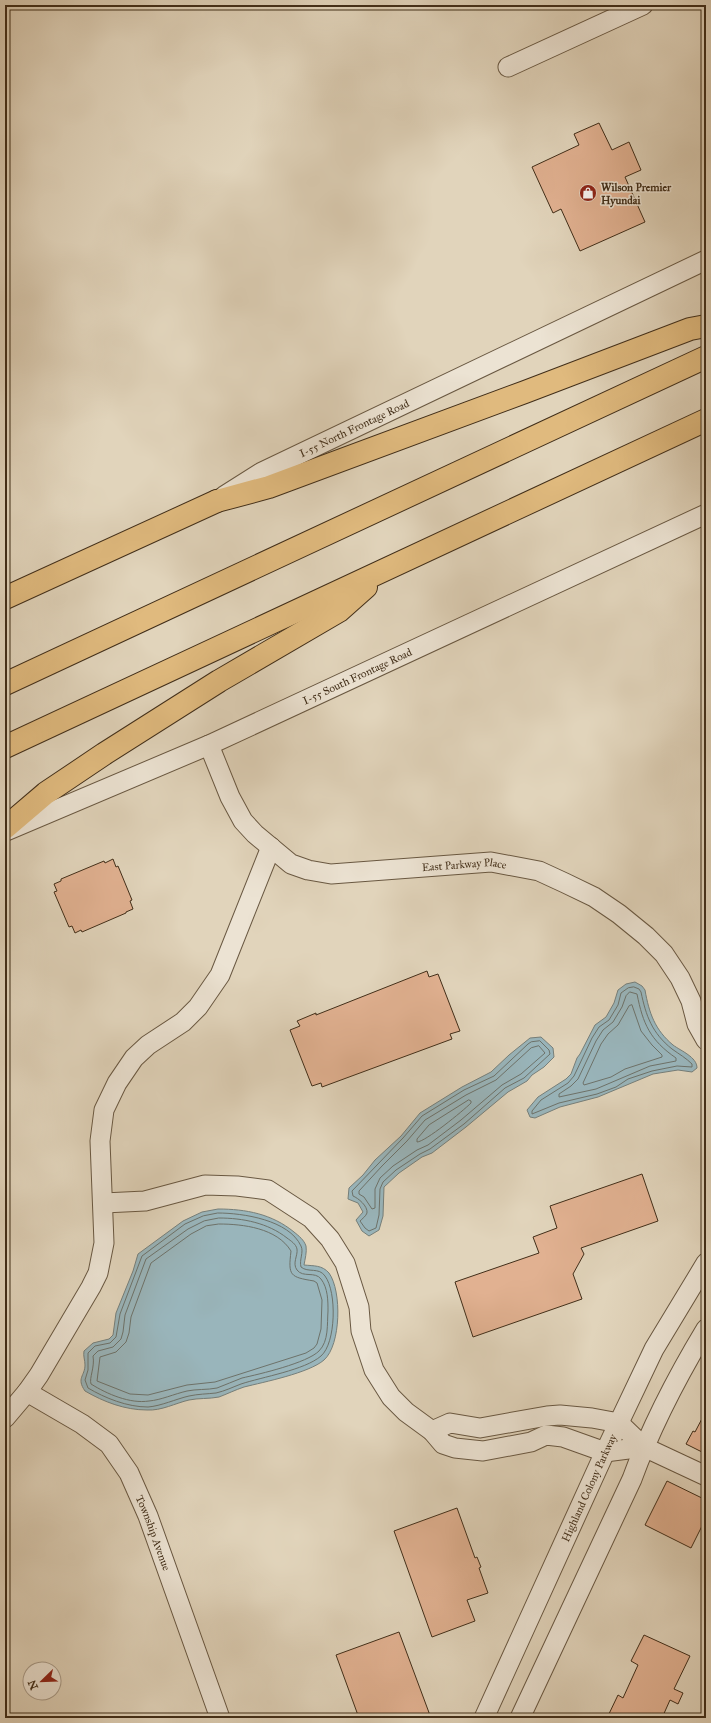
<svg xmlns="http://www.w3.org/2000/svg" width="711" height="1723" font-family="'IM FELL Great Primer',serif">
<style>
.water{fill:#99b5bb;stroke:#767f7a}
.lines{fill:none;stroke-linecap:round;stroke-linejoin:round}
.shore{stroke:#6d726a;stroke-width:1}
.building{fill:#e1b191;stroke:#412e19}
.minor-casing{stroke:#695842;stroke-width:21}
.major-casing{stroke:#412e19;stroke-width:24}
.highway-casing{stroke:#412e19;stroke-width:24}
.minor{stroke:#ece3d3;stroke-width:19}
.major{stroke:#e0ba7e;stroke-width:22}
.highway{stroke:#e0ba7e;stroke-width:22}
.labels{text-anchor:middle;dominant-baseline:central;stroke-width:3;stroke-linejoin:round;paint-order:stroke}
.poi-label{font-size:11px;font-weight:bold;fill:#412e19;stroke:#ece3d3;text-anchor:start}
.street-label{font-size:11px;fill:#412e19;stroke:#ece3d3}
</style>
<rect width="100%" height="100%" fill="#e1d4bb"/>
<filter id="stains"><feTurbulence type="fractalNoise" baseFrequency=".005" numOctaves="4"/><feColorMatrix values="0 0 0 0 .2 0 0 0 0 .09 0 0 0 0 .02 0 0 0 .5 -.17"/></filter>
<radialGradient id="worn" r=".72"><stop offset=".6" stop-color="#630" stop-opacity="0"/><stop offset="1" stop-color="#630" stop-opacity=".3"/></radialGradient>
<g class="water">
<path d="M635,982l7,4 3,4c4,23 10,40 28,55 8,6 24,12 24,23l-5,4 -14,-2 -25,4 -55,23 -38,10 -25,11 -5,-1 -3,-7 11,-13 28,-18 5,-5 6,-16 3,-4 15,-29 11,-8 8,-14 4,-13 8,-6z"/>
<path d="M541,1037l12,11 1,9 -10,10 -12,8 -5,6 -19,11 -42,35 -34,26 -10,4 -23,16 -15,14 -1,29 -4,14 -10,6 -7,-5 -6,-11 7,-8 -5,-9 -10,-4 1,-11 14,-13 12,-15 26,-24 19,-23 42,-26 29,-15 18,-17 21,-17z"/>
<path d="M218,1209c28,0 54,5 76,23 5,4 10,8 12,14 1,6 -1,13 -2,19 10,1 18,0 25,8 13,18 12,72 -5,87 -15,13 -60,22 -80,27 -9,3 -17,7 -25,10 -10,2 -21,1 -30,3 -13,3 -28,11 -42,10 -22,0 -43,-8 -62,-19 -9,-13 0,-15 0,-26 0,-5 -2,-9 -1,-14l9,-8 16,-4 4,-4 3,-22 17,-42 5,-17 45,-33 19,-9z"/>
</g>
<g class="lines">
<g class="shore">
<path d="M634,987l5,2 2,3c5,24 11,41 31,57 7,5 14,9 20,15v3l-15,-1 -25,5 -24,8 -12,8 -19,7 -38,9 -27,11v-3l9,-11 27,-17 6,-7 18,-38 7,-11 10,-7 9,-15 3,-12 7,-5z"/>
<path d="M630,992l7,2c6,30 13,46 39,64v3l-26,5 -54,23 -37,8v-3l12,-8 7,-7 18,-38 7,-11 10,-8 9,-15 4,-11z"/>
<path d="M632,1005l9,26 11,14 10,10v2l-37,12 -14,8 -27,8 -1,-2 18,-39 7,-10 10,-9 11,-19z"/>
<path d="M540,1041l9,9 1,4 -26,24 -19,10 -41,36 -34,25 -10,5 -24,16 -13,12 -3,7 -1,26 -3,13 -7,3 -4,-3 -5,-7c2,-2 6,-5 7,-8 1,-7 -9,-15 -14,-17l-1,-5 51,-53 19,-22 42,-26 30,-14 34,-32 3,-2z"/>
<path d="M539,1046l6,7 -24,21 -19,11 -41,35 -33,25 -11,5 -24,16 -13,12 -5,11v19l-3,1 -8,-12 -5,-3v-3l23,-25 25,-25 18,-21 41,-25 30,-15 35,-32z"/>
<path d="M469,1100l2,1v2c-8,8 -46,39 -54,39v-3l12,-14z"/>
<path d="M218,1213c25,0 71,7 83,33 3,6 -2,14 0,21 7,6 18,0 24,9 12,16 11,67 -4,80 -16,14 -59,21 -80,28 -8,3 -16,7 -25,9 -9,1 -18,1 -27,3 -13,3 -28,10 -41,11 -21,0 -43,-9 -60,-19l-3,-8 3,-10v-17l7,-7 15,-3 6,-6 4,-23 22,-58 43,-32 18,-8z"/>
<path d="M219,1218c24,0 49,5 68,20 4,3 9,6 10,11 1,7 -5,14 0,21 6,8 18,1 24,9 7,9 7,22 7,32 -1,13 1,30 -9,40 -12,12 -59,23 -77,27 -8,3 -17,7 -25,10 -10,2 -21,1 -30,3 -13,3 -26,9 -38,10 -19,3 -42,-7 -58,-17 -2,-6 4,-17 2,-28l5,-5 15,-4 8,-8 2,-7 2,-17 21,-56 42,-30 16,-8z"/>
<path d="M219,1224c24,0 58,4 72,27 -3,25 -1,26 23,30l3,2 5,17 -1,29 -4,15 -3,4 -8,5 -91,29 -28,3 -39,10 -18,-1 -33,-13 3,-24 16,-5 10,-10 3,-9 2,-16 20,-54 40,-29 15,-8z"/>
</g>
</g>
<g class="building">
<path d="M599,123l13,27 17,-8 12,28 -16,7 20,45 -65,29 -19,-42 -8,4 -21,-46 47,-22 -5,-11z"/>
<path d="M113,859l3,8 2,-1 14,34 -2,1 3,8 -7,3v1l-44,19 -1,-2 -6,3 -3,-7 -3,1 -15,-35 3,-1 -3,-7 7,-3v-2l43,-18 1,2z"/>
<path d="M427,971l2,6 9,-3 22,57 -10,3 2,5 -130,48 -1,-4 -9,3 -22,-56 10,-4 -3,-5 19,-8v2z"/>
<path d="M642,1174l16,47 -77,27 3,6 -11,20 9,25 -109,38 -18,-55 84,-29 -6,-16 24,-9 -7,-22z"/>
<path d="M706,1411v43l-20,-10 7,-13 2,1z"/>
<path d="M667,1481l39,19v18l-15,30 -46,-23z"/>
<path d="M457,1508l18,50 2,-1 4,10 -2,1 9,25 -21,7 8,21 -43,16 -38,-106z"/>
<path d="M399,1632l32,86h-72l-23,-63z"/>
<path d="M644,1635l46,21 -16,33 9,4 -5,11 -8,-4 -8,18h-55l11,-23 5,3 15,-33 -7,-4z"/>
</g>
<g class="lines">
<g class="minor-casing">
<g id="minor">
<path d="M508,67l135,-62"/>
<path id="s1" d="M224,496l38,-24 444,-212"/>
<path id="s2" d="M209,745l21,52 13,24 12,13 36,30 17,6 23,4 160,-12 48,9 26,12 29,14 25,17 27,22 18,18 16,24 11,23 6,23 9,16"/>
<path id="s3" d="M6,831l203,-86 497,-231"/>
<path d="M104,1203l41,-2 60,-16 32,1 31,4 43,28 19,21 15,24 14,44 2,24 13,39 17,27 15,15 26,19 11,13 12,4 28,3 48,-9 15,-7 17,2 42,15 39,-5"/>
<path id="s4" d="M27,1392l55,32 27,20 20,29 19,43 72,202"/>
<path d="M5,1418l22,-26 12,-17 52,-88 7,-14 6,-30 -4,-102 4,-31 13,-27 17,-25 14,-13 35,-23 15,-15 22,-32 51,-128"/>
<path d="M432,1431l18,-8 30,5 67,-12 13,-1 32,3 27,5 25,24 62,29"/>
<path id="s5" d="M484,1718l121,-266 49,-103 52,-86"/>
<path d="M520,1718l112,-239c19,-52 45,-102 74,-150"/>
</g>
</g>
<g class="major-casing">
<path id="major" d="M5,598l212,-97"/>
</g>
<g class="highway-casing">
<g id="highway">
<path d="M217,501l52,-14 256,-95 165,-63 16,-3"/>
<path d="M5,684l701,-327"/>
<path d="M5,747l701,-327"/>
<path d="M5,828l41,-35 58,-39 115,-73 120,-70 27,-24"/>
</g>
</g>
<use href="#minor" class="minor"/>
<use href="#major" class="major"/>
<use href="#highway" class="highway"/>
</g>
<defs>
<g id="shop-disc" transform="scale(0.9)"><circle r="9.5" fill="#8f2418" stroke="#ece3d3"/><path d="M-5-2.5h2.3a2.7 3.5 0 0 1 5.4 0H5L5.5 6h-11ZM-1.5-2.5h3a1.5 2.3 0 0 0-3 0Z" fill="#fff"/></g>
</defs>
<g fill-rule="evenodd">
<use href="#shop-disc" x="588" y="193"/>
</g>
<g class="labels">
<g class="poi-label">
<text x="601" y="187">Wilson Premier<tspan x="601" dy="13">Hyundai</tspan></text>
</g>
<g class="street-label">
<text stroke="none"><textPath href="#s1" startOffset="147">I-55 North Frontage Road</textPath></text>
<text stroke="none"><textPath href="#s3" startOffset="384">I-55 South Frontage Road</textPath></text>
<text stroke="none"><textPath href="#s2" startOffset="323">East Parkway Place</textPath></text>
<text stroke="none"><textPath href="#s5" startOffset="253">Highland Colony Parkway</textPath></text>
<text stroke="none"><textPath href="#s4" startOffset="197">Township Avenue</textPath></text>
</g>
</g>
<rect width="711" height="1723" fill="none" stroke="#e1d4bb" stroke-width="20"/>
<rect x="6" y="6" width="699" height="1711" fill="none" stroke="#412e19" stroke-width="2"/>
<rect x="10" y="10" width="691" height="1703" fill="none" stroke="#412e19"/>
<g transform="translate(42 1681) rotate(247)"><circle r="19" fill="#ece3d3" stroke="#a89b89"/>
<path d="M0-3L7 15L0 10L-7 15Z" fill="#8f2418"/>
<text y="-6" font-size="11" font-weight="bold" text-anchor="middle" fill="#412e19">N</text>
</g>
<rect width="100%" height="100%" filter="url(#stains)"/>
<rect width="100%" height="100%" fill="url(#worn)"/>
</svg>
